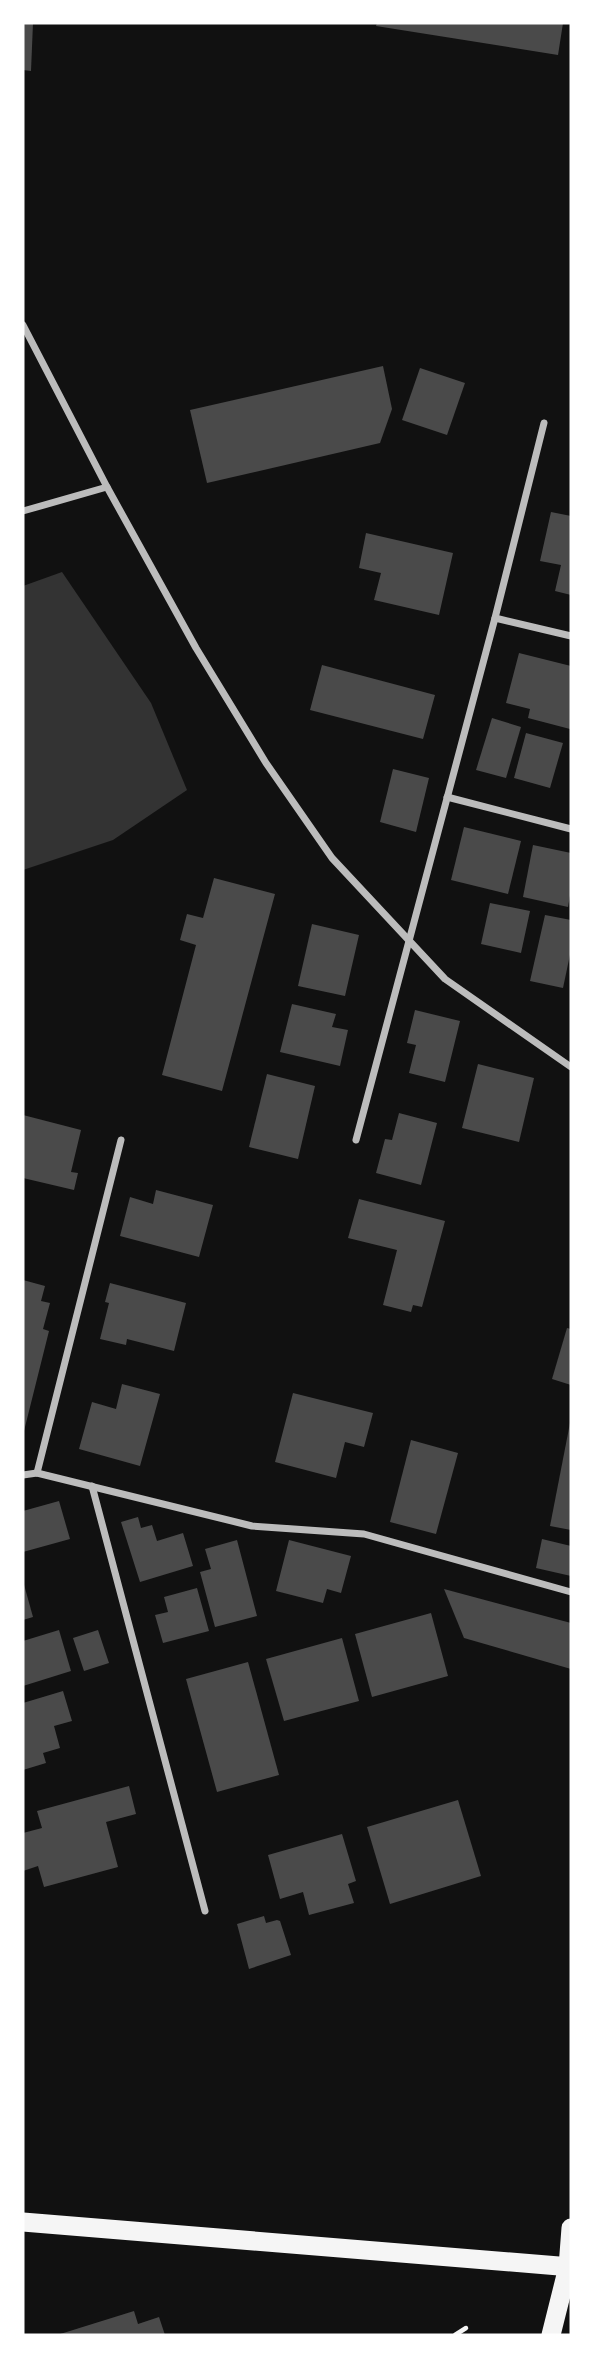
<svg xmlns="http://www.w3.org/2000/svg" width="594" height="2358" font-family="Manrope,sans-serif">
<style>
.water{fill:#333}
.building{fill:#4a4a4a}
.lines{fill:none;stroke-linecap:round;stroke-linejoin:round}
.path{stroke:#f5f5f5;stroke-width:4.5}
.minor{stroke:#bcbcbc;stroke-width:7}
.trunk{stroke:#f5f5f5;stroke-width:19}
</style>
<rect width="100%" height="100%" fill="#111"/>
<path class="water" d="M62,572l89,131 36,87 -74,50 -90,30v-284z"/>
<g class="building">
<path d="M23,23h10l-2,48 -8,-1z"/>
<path d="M377,23h186l-5,32 -182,-29z"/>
<path d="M383,366l9,43 -12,34 -173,40 -17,-73z"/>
<path d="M420,368l45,15 -18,52 -45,-15z"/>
<path d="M551,512l20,4v79l-16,-4 6,-26 -21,-4z"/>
<path d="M366,533l87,20 -14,62 -65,-15 7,-27 -22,-5z"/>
<path d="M519,653l52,13 -1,63 -42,-11 2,-9 -24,-6z"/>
<path d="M322,665l113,30 -12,44 -113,-29z"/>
<path d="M492,718l29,9 -15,51 -30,-8z"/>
<path d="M526,733l37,10 -13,45 -36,-10z"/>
<path d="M393,769l36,9 -13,54 -36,-10z"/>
<path d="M464,827l57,14 -13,53 -57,-14z"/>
<path d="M533,845l38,8v37l-3,17 -45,-10z"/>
<path d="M214,878l61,16 -53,197 -60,-16 34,-130 -16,-5 7,-26 16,4z"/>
<path d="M490,903l40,8 -9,42 -40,-9z"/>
<path d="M545,915l26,5v30l-8,38 -33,-7z"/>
<path d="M312,924l47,11 -14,61 -47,-10z"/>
<path d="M292,1004l44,10 -4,13 16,3 -8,36 -60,-14z"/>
<path d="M415,1010l45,11 -15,61 -36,-9 7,-28 -9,-2z"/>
<path d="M478,1064l56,14 -15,64 -57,-14z"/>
<path d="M267,1074l48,12 -17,73 -49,-12z"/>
<path d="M399,1113l38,10 -16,62 -45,-12 9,-34 7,1z"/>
<path d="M23,1115l58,15 -10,42 7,1 -4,17 -51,-12z"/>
<path d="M156,1190l57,15 -14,52 -79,-21 10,-39 23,7z"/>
<path d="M359,1199l86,22 -23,86 -9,-2 -2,7 -28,-7 14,-55 -49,-12z"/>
<path d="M23,1280l22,6 -4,15 9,2 -7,26 6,2 -25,100z"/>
<path d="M110,1283l76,20 -12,48 -47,-12 -1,6 -26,-6 9,-36 -4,-1z"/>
<path d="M567,1328l4,1v56l-19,-6z"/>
<path d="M122,1384l38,10 -20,72 -61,-17 13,-47 24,7z"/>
<path d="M293,1393l80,20 -9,34 -19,-5 -9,36 -61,-16z"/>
<path d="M570,1423h1v107l-21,-4z"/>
<path d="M411,1440l47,13 -22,81 -46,-12z"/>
<path d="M59,1501l11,38 -47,13v-41z"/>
<path d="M138,1517l3,11 11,-3 5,16 26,-8 10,33 -53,16 -19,-60z"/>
<path d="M542,1539l29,7v30l-35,-8z"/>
<path d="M237,1540l20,76 -42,11 -15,-55 11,-3 -6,-20z"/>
<path d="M289,1540l62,16 -10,37 -14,-4 -4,14 -47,-12z"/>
<path d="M23,1581l10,36 -10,3z"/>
<path d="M197,1588l12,43 -46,12 -8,-28 13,-3 -4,-15z"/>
<path d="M444,1589l127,34v46l-107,-31z"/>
<path d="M431,1613l17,63 -76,21 -17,-63z"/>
<path d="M59,1630l12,41 -48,15v-45z"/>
<path d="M98,1630l11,33 -25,8 -11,-33z"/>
<path d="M342,1638l17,63 -75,20 -18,-62z"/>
<path d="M248,1662l31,113 -62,17 -31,-113z"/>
<path d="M63,1691l9,30 -18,5 6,22 -17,5 3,10 -23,7v-67z"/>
<path d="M129,1786l7,28 -30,8 12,45 -74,20 -6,-21 -15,5v-38l19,-5 -5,-17z"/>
<path d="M458,1800l23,76 -91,28 -23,-77z"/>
<path d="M342,1834l14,47 -8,3 6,19 -45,12 -6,-23 -23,7 -12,-44z"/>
<path d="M264,1916l2,7 11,-3 3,1 11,34 -42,14 -12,-45z"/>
<path d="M134,2311l4,13 21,-7 6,18h-108z"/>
</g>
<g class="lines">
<path class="path" d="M455,2335l11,-7"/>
<g class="minor">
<path d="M23,325l84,162 89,161 70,115 66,95 113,121 126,88"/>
<path d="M23,511l84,-24"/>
<path d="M495,618l76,18"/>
<path d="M447,797l124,32"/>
<path d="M356,1140l139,-522 49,-195"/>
<path d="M37,1473l84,-333"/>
<path d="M23,1475l14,-2 215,53 112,8 207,58"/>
<path d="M92,1486l113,425"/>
</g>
<g class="trunk">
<path d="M23,2222l548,45"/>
<path d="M551,2335l17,-68 3,-39"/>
</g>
</g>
<rect width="594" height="2358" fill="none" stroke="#ffffff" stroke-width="49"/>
</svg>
